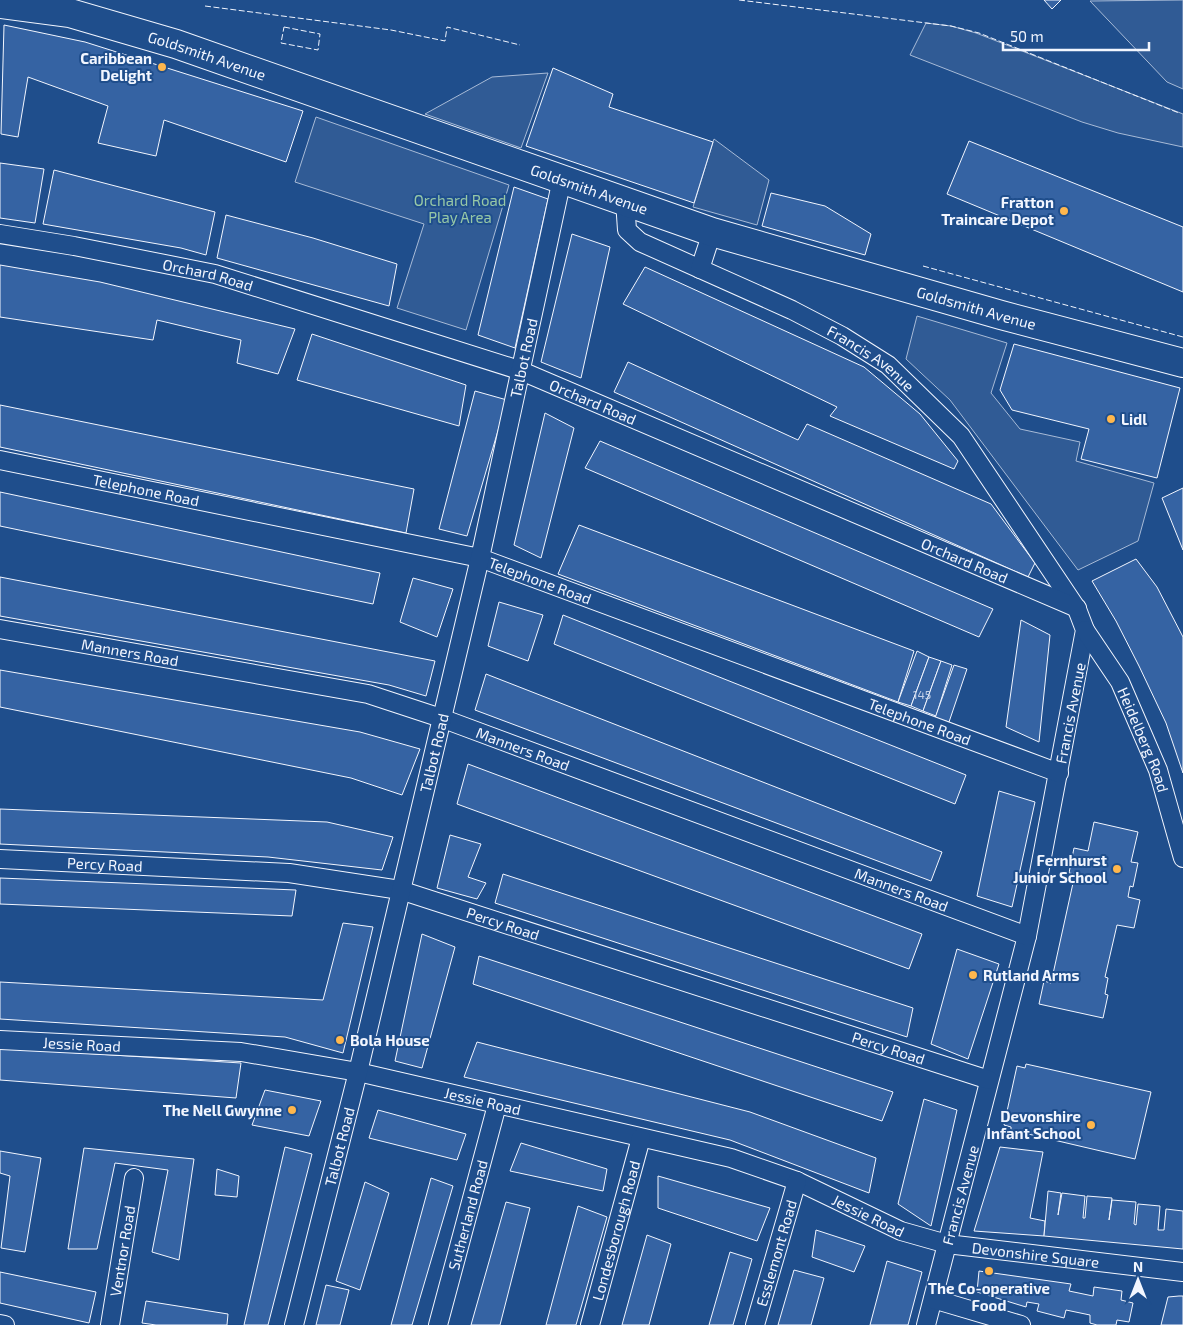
<svg xmlns="http://www.w3.org/2000/svg" width="1183" height="1325" font-family="'Exo 2',sans-serif">
<style>
.built{fill:#305b95;stroke:#a8bbd7}
.building{fill:#3563a3;stroke:#f2f6ff}
.lines{fill:none;stroke-linecap:round;stroke-linejoin:round}
.minor-casing{stroke:#f2f6ff;stroke-width:20}
.primary-casing{stroke:#f2f6ff;stroke-width:30}
.minor{stroke:#1f4e8c;stroke-width:18}
.primary{stroke:#1f4e8c;stroke-width:28}
.fence{stroke:#f2f6ff;stroke-width:1;stroke-dasharray:6 2.5;stroke-linecap:butt}
.poi-dot{fill:#ffb74d;stroke:#1f4e8c;stroke-width:2}
.labels{text-anchor:middle;dominant-baseline:central;stroke-width:4;stroke-linejoin:round;paint-order:stroke}
.number-label{font-size:12px;fill:#c3d1e8}
.street-label{font-size:15px;fill:#f2f6ff;stroke:#1f4e8c}
.poi-label{font-size:15px;font-weight:bold;fill:#f2f6ff;stroke:#1f4e8c;text-anchor:end}
.park-label{font-size:15px;fill:#97c8a6;stroke:#1f4e8c}
</style>
<rect width="100%" height="100%" fill="#1f4e8c"/>
<g class="built">
<path d="M1183,0v89l-16,-7 -77,-81z"/>
<path d="M926,23l25,3 25,7 207,81v33l-65,-14 -36,-11 -172,-67z"/>
<path d="M548,73l-27,75 -96,-34 67,-37z"/>
<path d="M316,117l193,68 -43,145 -69,-22 27,-84 -129,-42z"/>
<path d="M714,139l55,41 -12,45 -64,-18z"/>
<path d="M917,316l90,27 -16,50 29,36 60,13 -4,19 78,22 -16,58 -60,29 -128,-170 -44,-41z"/>
</g>
<g class="building">
<path d="M1044,0h17l-9,9z"/>
<path d="M4,25l81,17 218,69 -17,51 -122,-42 -8,36 -58,-13 10,-37 -80,-29 -10,60 -17,-3z"/>
<path d="M553,68l60,26 -4,13 104,35 -19,61 -168,-57z"/>
<path d="M969,141l214,86v65l-236,-98z"/>
<path d="M0,163l44,6 -9,54 -35,-5z"/>
<path d="M54,170l161,42 -9,43 -25,-7 -138,-24z"/>
<path d="M514,187l34,12 -33,149 -37,-13z"/>
<path d="M771,193l54,13 46,28 -6,21 -103,-29z"/>
<path d="M226,215l87,23 84,26 -8,42 -172,-48z"/>
<path d="M572,234l38,13 -29,131 -40,-16z"/>
<path d="M0,265l100,17 195,47 -17,45 -41,-11 4,-23 -84,-20 -4,20 -153,-23z"/>
<path d="M645,267l219,100 56,47 38,47 -4,8 -124,-53 7,-9 -214,-103z"/>
<path d="M312,334l154,51 -7,41 -162,-46z"/>
<path d="M1014,344l166,44 -23,90 -76,-19 8,-30 -77,-19 -12,-20z"/>
<path d="M628,362l170,78 9,-16 184,80 44,59 -7,14 -414,-185z"/>
<path d="M475,391l32,9 -40,136 -28,-7z"/>
<path d="M0,405l414,84 -8,44 -406,-86z"/>
<path d="M545,413l29,15 -33,130 -27,-13z"/>
<path d="M600,441l393,168 -14,28 -394,-169z"/>
<path d="M1183,488v62l-21,-52z"/>
<path d="M0,492l380,81 -7,31 -373,-78z"/>
<path d="M579,525l335,126 -16,51 -340,-128z"/>
<path d="M1136,559l21,28 26,50v136l-17,-50 -27,-57 -23,-45 -24,-40z"/>
<path d="M0,577l435,84 -9,35 -37,-11 -389,-69z"/>
<path d="M413,578l40,11 -16,48 -37,-15z"/>
<path d="M499,602l44,13 -15,46 -40,-15z"/>
<path d="M563,615l403,160 -11,29 -401,-160z"/>
<path d="M1021,620l29,15 -11,107 -33,-15z"/>
<path d="M917,651l12,6 -18,49 -13,-4z"/>
<path d="M929,657l12,4 -18,50 -12,-5z"/>
<path d="M941,661l11,4 -16,51 -13,-5z"/>
<path d="M954,665l13,4 -18,53 -14,-4z"/>
<path d="M0,670l360,62 60,17 -18,46 -51,-17 -351,-71z"/>
<path d="M486,674l456,178 -11,29 -456,-171z"/>
<path d="M468,764l454,170 -13,35 -452,-165z"/>
<path d="M999,791l36,11 -23,105 -35,-11z"/>
<path d="M0,809l327,13 66,15 -11,33 -114,-13 -268,-13z"/>
<path d="M1094,822l44,10 -7,30 7,1 -5,24 -3,-1 -2,11 12,3 -6,28 -17,-3 -12,52 3,1 -3,16 3,1 -5,23 -64,-14 5,-23 7,2 24,-109 -6,-1 5,-25 14,3z"/>
<path d="M450,835l31,9 -13,33 18,6 -9,16 -40,-11z"/>
<path d="M503,874l410,134 -6,29 -412,-134z"/>
<path d="M0,878l296,12 -4,26 -292,-12z"/>
<path d="M343,923l30,4 -30,126 -58,-16 -285,-18v-37l323,18z"/>
<path d="M422,934l33,13 -33,121 -27,-7z"/>
<path d="M957,949l42,15 -31,95 -37,-15z"/>
<path d="M479,956l414,136 -11,29 -409,-137z"/>
<path d="M477,1042l273,70 126,46 -7,35 -139,-53 -266,-63z"/>
<path d="M0,1048l241,15 -5,35 -236,-18z"/>
<path d="M1026,1064l125,28 -16,67 -124,-29v-3l-7,-2 13,-59 8,2z"/>
<path d="M265,1090l56,11 -12,35 -57,-11z"/>
<path d="M924,1099l33,11 -26,116 -33,-22z"/>
<path d="M378,1110l88,24 -9,26 -88,-22z"/>
<path d="M521,1143l86,26 -4,22 -93,-20z"/>
<path d="M285,1147l27,7 -44,171h-24z"/>
<path d="M1000,1147l43,5 -13,66 15,3 -1,15 -70,-5z"/>
<path d="M84,1148l110,11 -15,101 -27,-8 16,-82 -53,-7 -18,86h-29z"/>
<path d="M0,1151l41,7 -16,94 -24,-4 9,-72 -10,-3z"/>
<path d="M217,1169l22,7 -2,21 -22,-2z"/>
<path d="M658,1176l112,32 -13,33 -99,-33z"/>
<path d="M431,1178l22,8 -41,139h-21z"/>
<path d="M365,1182l24,11 -29,97 -24,-9z"/>
<path d="M1048,1191l13,2 -3,22 4,-22 23,3 -2,22h2l2,-22 25,2 -3,22 3,-20 24,2 -2,22 2,1 2,-21 22,2 -2,24h6l2,-21 17,2v38l-139,-13z"/>
<path d="M506,1202l24,6 -30,117h-29z"/>
<path d="M578,1206l29,11 -31,108h-30z"/>
<path d="M816,1230l49,16 -11,26 -42,-15z"/>
<path d="M647,1235l24,9 -22,81h-27z"/>
<path d="M730,1252l22,7 -19,66h-24z"/>
<path d="M887,1261l35,11 -14,53h-38z"/>
<path d="M794,1270l30,8 -13,47h-33z"/>
<path d="M979,1271l92,13 -2,7 24,5 1,-9 28,4 -1,9 12,3 -4,19 -12,-2 -1,5h-19l-7,-2v-8l-24,-5 -2,8 -27,-7 2,-7 -12,-2 -1,5 -49,-15z"/>
<path d="M0,1272l96,20 -7,31 -89,-20z"/>
<path d="M326,1285l23,5 -9,35h-24z"/>
<path d="M1179,1296h4v29h-22l7,-28z"/>
<path d="M146,1301l82,13 -1,11h-71l-14,-2z"/>
</g>
<g class="lines">
<g class="minor-casing">
<g id="minor">
<path id="s1" d="M625,201l2,29 13,12 152,68 50,26 46,29 73,71 116,173 8,21 -58,306 -101,389"/>
<path id="s2" d="M0,234l74,12 141,28 304,96 558,238"/>
<path d="M700,269l12,-37"/>
<path id="s3" d="M0,460l480,98 579,215"/>
<path id="s4" d="M0,629l368,65 73,24 586,218"/>
<path id="s5" d="M1085,630l35,52 38,88 25,88"/>
<path id="s6" d="M0,859l289,14 111,17 589,190"/>
<path id="s7" d="M0,1040l241,12 117,20 373,86 66,23 104,50 46,13 236,28"/>
<path d="M933,1299l88,26"/>
<path d="M0,1324l5,1"/>
<path id="s8" d="M110,1325l24,-147"/>
<path id="s9" d="M294,1325l64,-253 122,-514 82,-379"/>
<path id="s10" d="M438,1325l59,-220"/>
<path id="s11" d="M590,1325l51,-187"/>
<path id="s12" d="M755,1325l42,-144"/>
</g>
</g>
<g class="primary-casing">
<g id="primary">
<path id="s13" d="M0,4l70,9 106,31 536,188 289,83 182,48"/>
</g>
</g>
<use href="#minor" class="minor"/>
<use href="#primary" class="primary"/>
<g class="fence">
<path d="M739,0l212,26 28,7 200,80"/>
<path d="M205,6l186,24 54,11 2,-14 73,18"/>
<path d="M284,27l36,7 -2,16 -37,-7z"/>
<path d="M923,266l260,71"/>
</g>
</g>
<g class="poi-dot">
<circle cx="162" cy="67" r="5"/>
<circle cx="1064" cy="211" r="5"/>
<circle cx="1111" cy="419" r="5"/>
<circle cx="1117" cy="869" r="5"/>
<circle cx="973" cy="975" r="5"/>
<circle cx="340" cy="1040" r="5"/>
<circle cx="292" cy="1110" r="5"/>
<circle cx="1091" cy="1125" r="5"/>
<circle cx="989" cy="1271" r="5"/>
</g>
<g class="labels">
<g class="number-label">
<text x="922" y="694">145</text>
</g>
<g class="street-label">
<text stroke="none"><textPath href="#s13" startOffset="214">Goldsmith Avenue</textPath></text>
<text stroke="none"><textPath href="#s13" startOffset="619">Goldsmith Avenue</textPath></text>
<text stroke="none"><textPath href="#s2" startOffset="212">Orchard Road</textPath></text>
<text stroke="none"><textPath href="#s13" startOffset="1024">Goldsmith Avenue</textPath></text>
<text stroke="none"><textPath href="#s9" startOffset="994">Talbot Road</textPath></text>
<text stroke="none"><textPath href="#s1" startOffset="306">Francis Avenue</textPath></text>
<text stroke="none"><textPath href="#s2" startOffset="618">Orchard Road</textPath></text>
<text stroke="none"><textPath href="#s3" startOffset="149">Telephone Road</textPath></text>
<text stroke="none"><textPath href="#s2" startOffset="1022">Orchard Road</textPath></text>
<text stroke="none"><textPath href="#s3" startOffset="554">Telephone Road</textPath></text>
<text stroke="none"><textPath href="#s4" startOffset="132">Manners Road</textPath></text>
<text transform="translate(1070 713) rotate(-79)">Francis Avenue</text>
<text stroke="none"><textPath href="#s3" startOffset="959">Telephone Road</textPath></text>
<text stroke="none"><textPath href="#s5" startOffset="125">Heidelberg Road</textPath></text>
<text stroke="none"><textPath href="#s4" startOffset="538">Manners Road</textPath></text>
<text stroke="none"><textPath href="#s9" startOffset="589">Talbot Road</textPath></text>
<text stroke="none"><textPath href="#s6" startOffset="105">Percy Road</textPath></text>
<text stroke="none"><textPath href="#s4" startOffset="942">Manners Road</textPath></text>
<text stroke="none"><textPath href="#s6" startOffset="510">Percy Road</textPath></text>
<text stroke="none"><textPath href="#s7" startOffset="82">Jessie Road</textPath></text>
<text stroke="none"><textPath href="#s6" startOffset="915">Percy Road</textPath></text>
<text stroke="none"><textPath href="#s7" startOffset="488">Jessie Road</textPath></text>
<text stroke="none"><textPath href="#s9" startOffset="184">Talbot Road</textPath></text>
<text transform="translate(960 1195) rotate(-75)">Francis Avenue</text>
<text stroke="none"><textPath href="#s10" startOffset="114">Sutherland Road</textPath></text>
<text stroke="none"><textPath href="#s7" startOffset="892">Jessie Road</textPath></text>
<text stroke="none"><textPath href="#s11" startOffset="98">Londesborough Road</textPath></text>
<text stroke="none"><textPath href="#s8" startOffset="75">Ventnor Road</textPath></text>
<text stroke="none"><textPath href="#s12" startOffset="75">Esslemont Road</textPath></text>
<text stroke="none"><textPath href="#s7" startOffset="1065">Devonshire Square</textPath></text>
</g>
<g class="poi-label">
<text x="152" y="58">Caribbean<tspan x="152" dy="17">Delight</tspan></text>
<text x="1054" y="202">Fratton<tspan x="1054" dy="17">Traincare Depot</tspan></text>
<text x="1121" y="419" text-anchor="start">Lidl</text>
<text x="1107" y="860">Fernhurst<tspan x="1107" dy="17">Junior School</tspan></text>
<text x="983" y="975" text-anchor="start">Rutland Arms</text>
<text x="350" y="1040" text-anchor="start">Bola House</text>
<text x="282" y="1110">The Nell Gwynne</text>
<text x="1081" y="1116">Devonshire<tspan x="1081" dy="17">Infant School</tspan></text>
<text x="989" y="1288" text-anchor="middle">The Co-operative<tspan x="989" dy="17">Food</tspan></text>
</g>
<g class="park-label">
<text x="460" y="200">Orchard Road<tspan x="460" dy="17">Play Area</tspan></text>
</g>
</g>
<g transform="translate(1138 1280)" stroke="#1f4e8c" stroke-width="4" paint-order="stroke">
<path d="M0-4L9 19L0 12L-9 19Z" fill="#f2f6ff"/>
<text y="-8" font-size="14" font-weight="bold" text-anchor="middle" fill="#f2f6ff">N</text>
</g>
<path d="M1003 42v8h146v-8" fill="none" stroke="#f2f6ff" stroke-width="2.5"/>
<text x="1010" y="42" font-size="15" fill="#f2f6ff" stroke="#1f4e8c" stroke-width="4" paint-order="stroke">50 m</text>
</svg>
